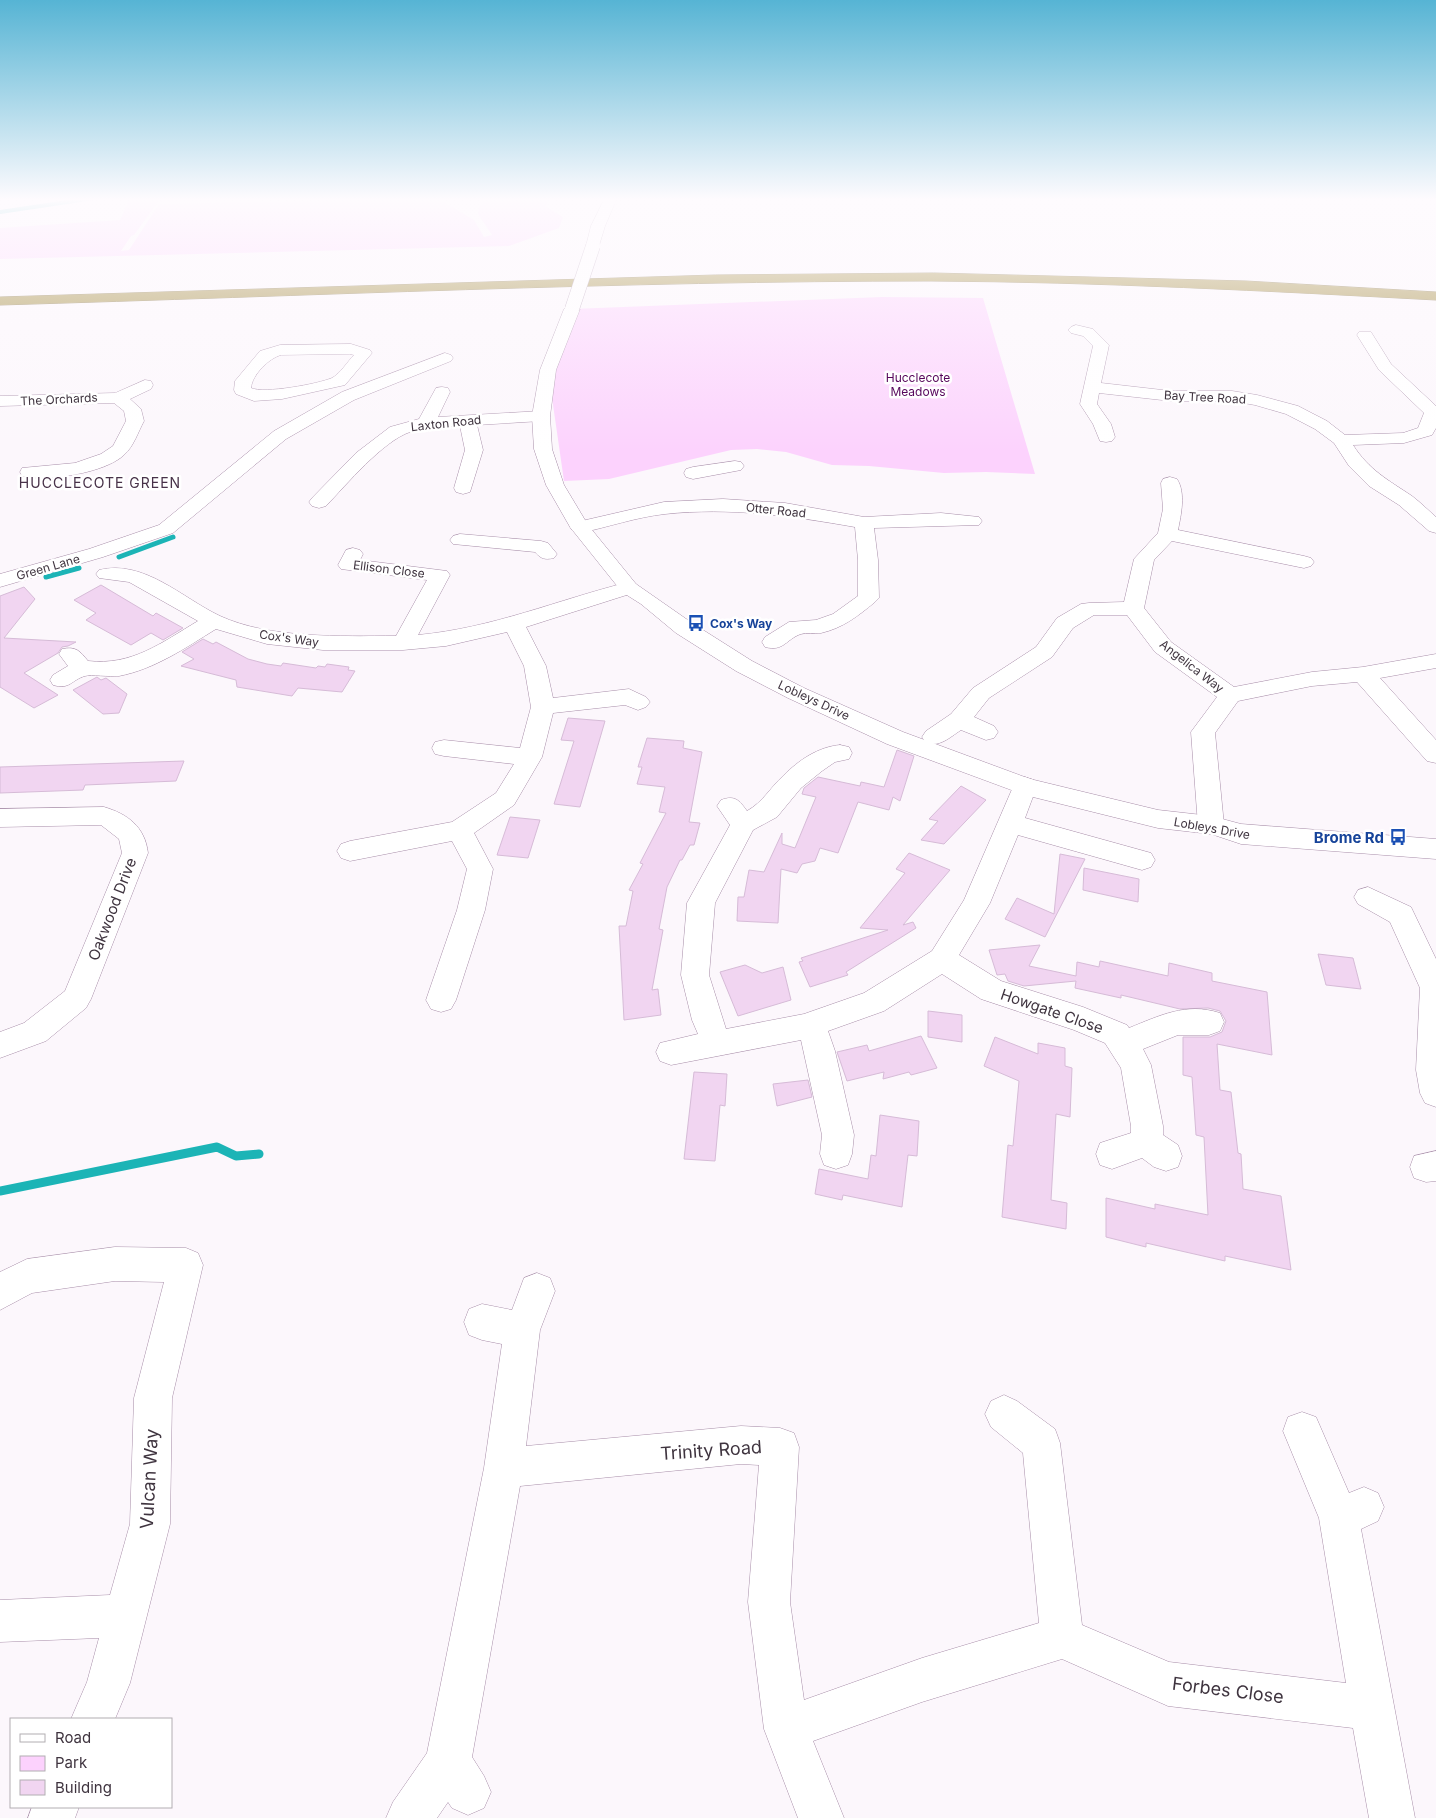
<svg xmlns="http://www.w3.org/2000/svg" width="1436" height="1818" font-family="Inter,sans-serif">
<style>
.green{fill:#fcd2fd}
.lines{fill:none;stroke-linecap:round;stroke-linejoin:round}
.stream-far2{stroke:#1cb4b6;stroke-width:4}
.stream-far1{stroke:#1cb4b6;stroke-width:5}
.stream{stroke:#1cb4b6;stroke-width:9}
.building{fill:#f1d5f1;stroke:#d6bbd7}
.minor-casing{stroke:#a88ea9;stroke-width:1}
.tertiary-casing{stroke:#a88ea9;stroke-width:1}
.motorway-casing{stroke:#7e6b3c;stroke-width:1}
.minor{fill:#fff;fill-rule:evenodd}
.tertiary{fill:#fff;fill-rule:evenodd}
.motorway{fill:#a0883a;fill-rule:evenodd}
.tertiary-bridge-casing{stroke:#a88ea9;stroke-width:15;stroke-linecap:butt}
.tertiary-bridge{stroke:#fff;stroke-width:14}
.labels{text-anchor:middle;dominant-baseline:central;stroke-width:5;stroke-linejoin:round;paint-order:stroke}
.far-park-label{font-size:12px;fill:#56065b;stroke:#fff}
.far-street-label{font-size:12px;fill:#3f343f;stroke:#fff}
.far-transit-label{font-size:12px;font-weight:bold;fill:#164399;stroke:#fff;text-anchor:start}
.far-neighbourhood-label{font-size:14px;letter-spacing:1px;fill:#483249;stroke:#fff}
.transit-label{font-size:15px;font-weight:bold;fill:#164399;stroke:#fff;text-anchor:end}
.street-label{font-size:15px;fill:#3f343f;stroke:#fff}
.near-street-label{font-size:18px;fill:#3f343f;stroke:#fff}
</style>
<rect width="100%" height="100%" fill="#fcf7fc"/>
<g class="green">
<path d="M130,198h217l-189,4 -24,33 -3,1 -10,15 8,-1 30,-46 278,-6 37,22 10,17 8,-2 -14,-21 4,-16h70l-7,8 18,11 -4,11 -50,18 -509,13v-31l120,-8z"/>
<path d="M882,297l101,1 52,176 -49,-2 -42,1 -75,-7 -37,-1 -46,-13 -29,-3 -26,1 -122,29 -45,2 -16,-111 24,-61z"/>
</g>
<g class="lines">
<path class="stream-far2" d="M0,212l94,-14"/>
<g class="stream-far1">
<path d="M119,557l54,-20"/>
<path d="M46,577l33,-9"/>
</g>
<path class="stream" d="M0,1191l217,-44 19,9 23,-2"/>
</g>
<g class="building">
<path d="M101,585l52,31 3,-3 27,15 -20,12 -12,-7 -20,12 -45,-25 10,-7 -22,-13z"/>
<path d="M24,587l11,12 -31,39 72,4 -8,4 -6,1 -4,6 -34,20 34,22 -24,13 -34,-21v-91z"/>
<path d="M203,639l10,5 3,-2 32,17 19,5 14,2 2,-3 33,5 2,-2 7,1 2,-3 22,3 -1,3 7,1 -13,21 -44,-4 -6,8 -55,-9 -1,-7 -55,-14 13,-7 -12,-7z"/>
<path d="M97,677l4,3 5,-2 21,16 -8,19 -16,1 -30,-24z"/>
<path d="M568,718l37,3 -25,86 -26,-3 20,-63 -13,-1z"/>
<path d="M647,738l37,3 -1,7 19,4 -13,70 11,1 -6,22h-4l-8,15h-2l-13,27 -8,42 4,1 -11,60 6,-1 3,26 -37,5 -5,-94h7l7,-35 -4,-1 14,-26 -3,-1 26,-50 -7,-1 6,-25 -28,-3 5,-17h-4z"/>
<path d="M897,750l17,6 -14,45 -7,-4 -4,13 -31,-8 -20,51 -18,-5 -5,13 -13,3 -5,9 -16,-4 -3,54 -41,-2 1,-24h6l5,-27 15,2 18,-39v11l13,4 21,-51 -14,-3 2,-6 14,-11 42,9 1,-4 23,5z"/>
<path d="M184,761l-8,20 -91,4 -2,5 -83,3v-26z"/>
<path d="M961,786l25,14 -42,44 -23,-4 17,-19 -9,-2z"/>
<path d="M510,817l30,3 -12,38 -31,-3z"/>
<path d="M909,853l41,17 -47,55 10,-3 3,6 -70,44 2,3 -38,12 -11,-25 4,-1 -2,-3 87,-28 -28,-2 45,-55 -9,-4z"/>
<path d="M1060,854l25,5 -40,78 -40,-18 12,-21 37,16z"/>
<path d="M1084,868l55,11 -1,23 -55,-12z"/>
<path d="M1040,945l-11,21 47,10 1,-14 22,5 1,-6 68,15 1,-13 43,10v8l55,11 5,63 -55,-11 3,46 11,2 7,61 3,1 2,35 38,7 10,74 -66,-14v5l-79,-18v4l-40,-10v-39l49,11v-5l53,11 -4,-78 -8,-2 -4,-58 -9,-2v-38h27l12,-5 4,-11 -6,-10 -12,-3 -28,1 -59,-14v3l-46,-10 1,-7 -52,5 -16,-5 -3,-7 -8,1 -8,-25z"/>
<path d="M1318,954l35,4 8,31 -35,-4z"/>
<path d="M745,965l17,8 21,-6 8,33 -53,16 -18,-44z"/>
<path d="M928,1011l34,4v27l-34,-5z"/>
<path d="M921,1036l16,32 -26,7 -2,-3 -26,7 1,-7 -37,9 -10,-29 30,-7 2,6z"/>
<path d="M995,1037l43,17v-11l27,5v18l7,2 -2,49 -14,-3 -5,86 16,3 -1,26 -64,-12 6,-72 5,1 6,-65 -35,-15z"/>
<path d="M694,1072l33,2 -2,32 -5,-1 -5,56 -31,-2z"/>
<path d="M808,1080l4,17 -35,9 -4,-22z"/>
<path d="M880,1115l39,6 -2,35 -9,-1 -6,52 -59,-12 -1,5 -27,-6 4,-25 49,10 3,-24 5,1z"/>
</g>
<g class="lines">
<g class="minor-casing">
<g id="minor">
<path d="M1076,325l17,4 16,16 -8,38 70,8h61l25,4 41,11 29,15 18,14 58,-2 15,-5 6,-15 -45,-43 -22,-35 2,-3h12l20,32 45,42v22l-4,7 -28,8 -51,2c16,25 35,35 59,51 8,6 16,14 24,21v16l-7,-2 -30,-26 -30,-19 -20,-20 -15,-23 -19,-14 -29,-15 -31,-9 -23,-4h-61l-72,-8 -2,11 14,20 4,13 -3,4 -6,1 -6,-1 -7,-17 -13,-20 13,-58 -10,-10 -12,-3 -3,-3 3,-3z"/>
<path d="M351,344l19,6 2,3 -27,32 -63,14 -28,2 -18,-7 -2,-4 1,-9 25,-30 20,-6zM350,354l4,1c-6,6 -14,19 -22,23 -14,6 -68,16 -81,10 1,-13 18,-30 30,-33z"/>
<path d="M445,353l6,2 2,3 -2,3 -97,39 -68,39 -113,94 -70,24 -103,30v-13l89,-25 70,-24 115,-94 68,-39z"/>
<path d="M145,380l6,1 2,4 -2,4 -21,10 11,10 3,12c-6,11 -10,25 -20,34 -19,18 -77,27 -102,21l-2,-4 2,-4 53,-5 26,-9 12,-8 13,-25 -2,-10 -10,-8 -114,3v-10l115,-3z"/>
<path d="M442,387l6,1 2,4 -12,25 103,-6 6,1 3,4 -3,4 -6,1 -64,4 6,25 -13,42 -7,2 -7,-2 -2,-4 11,-38 -5,-24c-17,1 -35,1 -50,6 -27,9 -64,53 -84,74l-7,2 -7,-2 -3,-4 3,-4 44,-45 34,-26 29,-8 17,-31z"/>
<path d="M735,461l6,1 3,4 -3,4 -48,9 -7,-2 -2,-4 2,-4 7,-2z"/>
<path d="M1170,477l7,2c9,14 4,36 1,51l126,26 7,2 3,4 -3,4 -7,2 -132,-27 -18,19 -10,48 27,34 63,45 78,-15 51,-5 73,-13v14l-56,10 56,62v23l-9,-2 -70,-79 -45,4 -74,15 -23,32 9,92 -4,7 -9,2 -9,-2 -4,-7 -7,-93 26,-35 -62,-45 -28,-37h-33l-21,13 -21,29 -63,41 -15,19 20,9 4,6 -4,6 -8,2 -25,-10c-12,8 -21,17 -35,13l-4,-6 4,-6 25,-17 22,-26 63,-41 21,-29 24,-14 8,-1 35,-1 10,-43 24,-26 5,-24 -2,-26 2,-4z"/>
<path d="M723,499l62,4 79,14 77,-4 38,4 3,4 -3,4 -105,3 4,32 1,38 -4,4c-17,14 -32,26 -54,31 -7,1 -14,-1 -20,1 -15,5 -17,18 -36,13l-3,-5 3,-5 24,-15 27,-2 17,-6 25,-18v-36l-3,-33c-63,-11 -125,-20 -190,-13 -28,3 -57,13 -85,19l-7,-2 -3,-4 3,-4 91,-21z"/>
<path d="M460,534l81,7 7,2 9,11 -3,4c-9,2 -13,1 -19,-6l-82,-8 -3,-4 3,-4z"/>
<path d="M353,548l7,2 3,4 -3,6 87,11 3,4 -32,60c75,-7 139,-35 211,-53l7,2 3,4 -3,4 -110,35 20,39 7,32 76,-9 17,8 4,5 -4,5 -8,3 -13,-5 -72,8 -11,44 -28,48 -40,28 19,36 -8,41 -29,90 -5,9 -10,3 -10,-3 -5,-9 31,-90 10,-41 -15,-28 -102,20 -9,-3 -4,-7 4,-7 9,-3 102,-19 44,-29 18,-29 -70,-8 -9,-2 -3,-6 3,-6 9,-2 76,8 11,-41 -7,-41 -17,-34 -61,14 -43,4h-80l-56,-6 -51,-15c-31,19 -61,40 -97,47 -10,1 -28,-2 -34,0 -14,4 -15,14 -32,9l-3,-5 3,-5 15,-9 -9,-12 3,-5c14,-3 18,2 26,12 44,5 73,-18 110,-40l-69,-39 -30,-4 -3,-4 3,-4c45,-11 83,28 121,46 50,23 121,20 176,20l31,-56 -86,-11 -3,-4 8,-15z"/>
<path d="M840,745l9,2 3,6 -3,6 -14,3 -13,9 -21,17 -24,29 -24,13 -38,73 -6,72 17,54 78,-15 60,-21 68,-42 32,-51 52,-120 9,-3 9,3 3,6 -12,32 126,35 4,7 -4,7 -9,3 -124,-35 -28,68 -31,52 42,26 82,26 44,18 2,3c30,-12 57,-26 91,-15l4,9 -4,9 -11,4h-31l-35,14 8,16 12,61v9l15,10 4,11 -4,11 -12,4 -12,-4 -12,-9 -30,11 -12,-4 -4,-11 4,-11 31,-10v-7l-10,-58 -16,-25 -31,-13 -93,-31 -39,-25 -58,37 -56,20 7,20 19,84 -2,19 -4,11 -12,4 -12,-4 -4,-11 2,-19 -21,-95 -130,25 -11,-4 -4,-9 4,-9 38,-9 -6,-14 -11,-45 6,-72 43,-78 -13,-19 4,-6c14,-5 18,0 26,11 16,-9 23,-23 36,-35 16,-16 35,-29 57,-31z"/>
<path d="M104,807c24,7 41,20 44,46l-57,146 -5,9 -40,33 -46,17v-26l24,-9 41,-32 57,-138 -3,-14 -18,-14 -101,2v-18z"/>
<path d="M1368,887l43,20 25,52v148l-11,-4 -5,-10 -4,-23 4,-82 -30,-66 -32,-18 -4,-7 4,-7z"/>
<path d="M1436,1151v30l-10,1 -12,-4 -4,-11 4,-11z"/>
<path d="M115,1247l71,1 12,5 5,12 -31,133 -2,126 -40,159 -15,36h-44l16,-37 12,-44 -99,4v-42l110,-5 20,-71 4,-126 30,-116 -49,-1 -83,12 -32,17v-38l27,-13z"/>
<path d="M537,1273l13,5 5,13 -15,39 -14,116 215,-20 39,2 14,5 5,14 -9,155 14,98 118,-42 117,-35 -16,-170 -32,-26 -6,-13 6,-13 13,-6 13,6 38,28 5,14 22,182 87,37 177,21 -27,-165 -36,-87 5,-14 14,-5 14,5 33,76 15,-6 14,6 6,14 -6,14 -17,8 54,289h-46l-16,-90 -185,-22 -106,-47 -140,43 -109,39 31,77h-46l-34,-89 -16,-127 11,-137 -18,-1 -221,22 -48,271 12,19 7,16 -7,16 -16,7 -16,-7 -4,-6 -11,16h-51l7,-16 34,-49 57,-285 18,-124 -20,-4 -13,-5 -5,-13 5,-13 13,-5 30,6 12,-32z"/>
<path d="M32,1807h47l-4,11h-47z"/>
</g>
</g>
<g class="tertiary-casing">
<g id="tertiary">
<path d="M605,198h12l-12,28 -7,23h-10l-2,-3 5,-20z"/>
<path d="M572,304l5,2 3,3 -24,61 -6,46 2,33 12,36 24,40 48,59 56,39 60,38 52,27 99,44 127,47 128,31 53,6 30,8 195,15v20l-195,-15 -30,-10 -53,-6 -133,-33 -138,-51 -99,-46 -52,-27 -60,-38 -35,-29 -19,-12 -52,-65 -24,-42 -12,-36 -2,-33 8,-46 24,-61 3,-3z"/>
</g>
</g>
<g class="motorway-casing">
<path id="motorway" d="M934,273l312,8 190,11v8c-168,-9 -337,-18 -505,-19 -310,0 -621,15 -931,24v-8l715,-22z"/>
</g>
<use href="#minor" class="minor"/>
<use href="#tertiary" class="tertiary"/>
<use href="#motorway" class="motorway"/>
<g class="tertiary-bridge-casing">
<path id="tertiary-bridge" d="M572,309l21,-63"/>
</g>
<use href="#tertiary-bridge" class="tertiary-bridge"/>
</g>
<linearGradient id="sky" x2="0" y2="1"><stop stop-color="#56b4d4"/><stop offset="0.44" stop-color="#fefbfe"/><stop offset="1" stop-color="#fefbfe" stop-opacity="0"/></linearGradient>
<rect width="1436" height="453" fill="url(#sky)"/>
<defs>
<g id="bus-bare" transform="scale(1.35)"><path d="M-5-6H5V4H4V6H2V4H-2V6H-4V4H-5ZM-3.5-4V0h7V-4ZM-3.5 1.2v1.5H-2V1.2ZM2 1.2v1.5H3.5V1.2Z" fill="#1a4fb4" stroke="#fff" stroke-width="2.5" paint-order="stroke"/></g>
</defs>
<g fill-rule="evenodd">
<use href="#bus-bare" x="696" y="623"/>
<use href="#bus-bare" x="1398" y="837"/>
</g>
<g class="labels">
<g class="far-park-label">
<text x="918" y="377">Hucclecote<tspan x="918" dy="14">Meadows</tspan></text>
</g>
<g class="far-street-label">
<text transform="translate(1205 397) rotate(3)">Bay Tree Road</text>
<text transform="translate(59 399) rotate(-3)">The Orchards</text>
<text transform="translate(446 423) rotate(-6)">Laxton Road</text>
<text transform="translate(776 510) rotate(6)">Otter Road</text>
<text transform="translate(48 567) rotate(-16)">Green Lane</text>
<text transform="translate(389 569) rotate(7)">Ellison Close</text>
<text transform="translate(289 638) rotate(8)">Cox's Way</text>
<text transform="translate(1192 666) rotate(38)">Angelica Way</text>
<text transform="translate(814 700) rotate(25)">Lobleys Drive</text>
<text transform="translate(1212 828) rotate(10)">Lobleys Drive</text>
</g>
<g class="far-transit-label">
<text x="710" y="623">Cox's Way</text>
</g>
<g class="far-neighbourhood-label">
<text x="100" y="482">HUCCLECOTE GREEN</text>
</g>
<g class="transit-label">
<text x="1384" y="837">Brome Rd</text>
</g>
<g class="street-label">
<text transform="translate(112 909) rotate(-69)">Oakwood Drive</text>
<text transform="translate(1052 1011) rotate(19)">Howgate Close</text>
</g>
<g class="near-street-label">
<text transform="translate(711 1450) rotate(-4)">Trinity Road</text>
<text transform="translate(149 1479) rotate(-87)">Vulcan Way</text>
<text transform="translate(1228 1690) rotate(7)">Forbes Close</text>
</g>
</g>
<rect x="10" y="1718" width="162" height="90" fill="#ffffff" stroke="#b2aeb2"/>
<rect x="20" y="1734" width="25" height="8" fill="#ffffff" stroke="#b2aeb2"/>
<text x="55" y="1743" font-size="15" fill="#3f343f">Road</text>
<rect x="20" y="1756" width="25" height="15" fill="#fcd2fd" stroke="#b2aeb2"/>
<text x="55" y="1768" font-size="15" fill="#3f343f">Park</text>
<rect x="20" y="1780" width="25" height="15" fill="#f1d5f1" stroke="#b2aeb2"/>
<text x="55" y="1793" font-size="15" fill="#3f343f">Building</text>
</svg>
